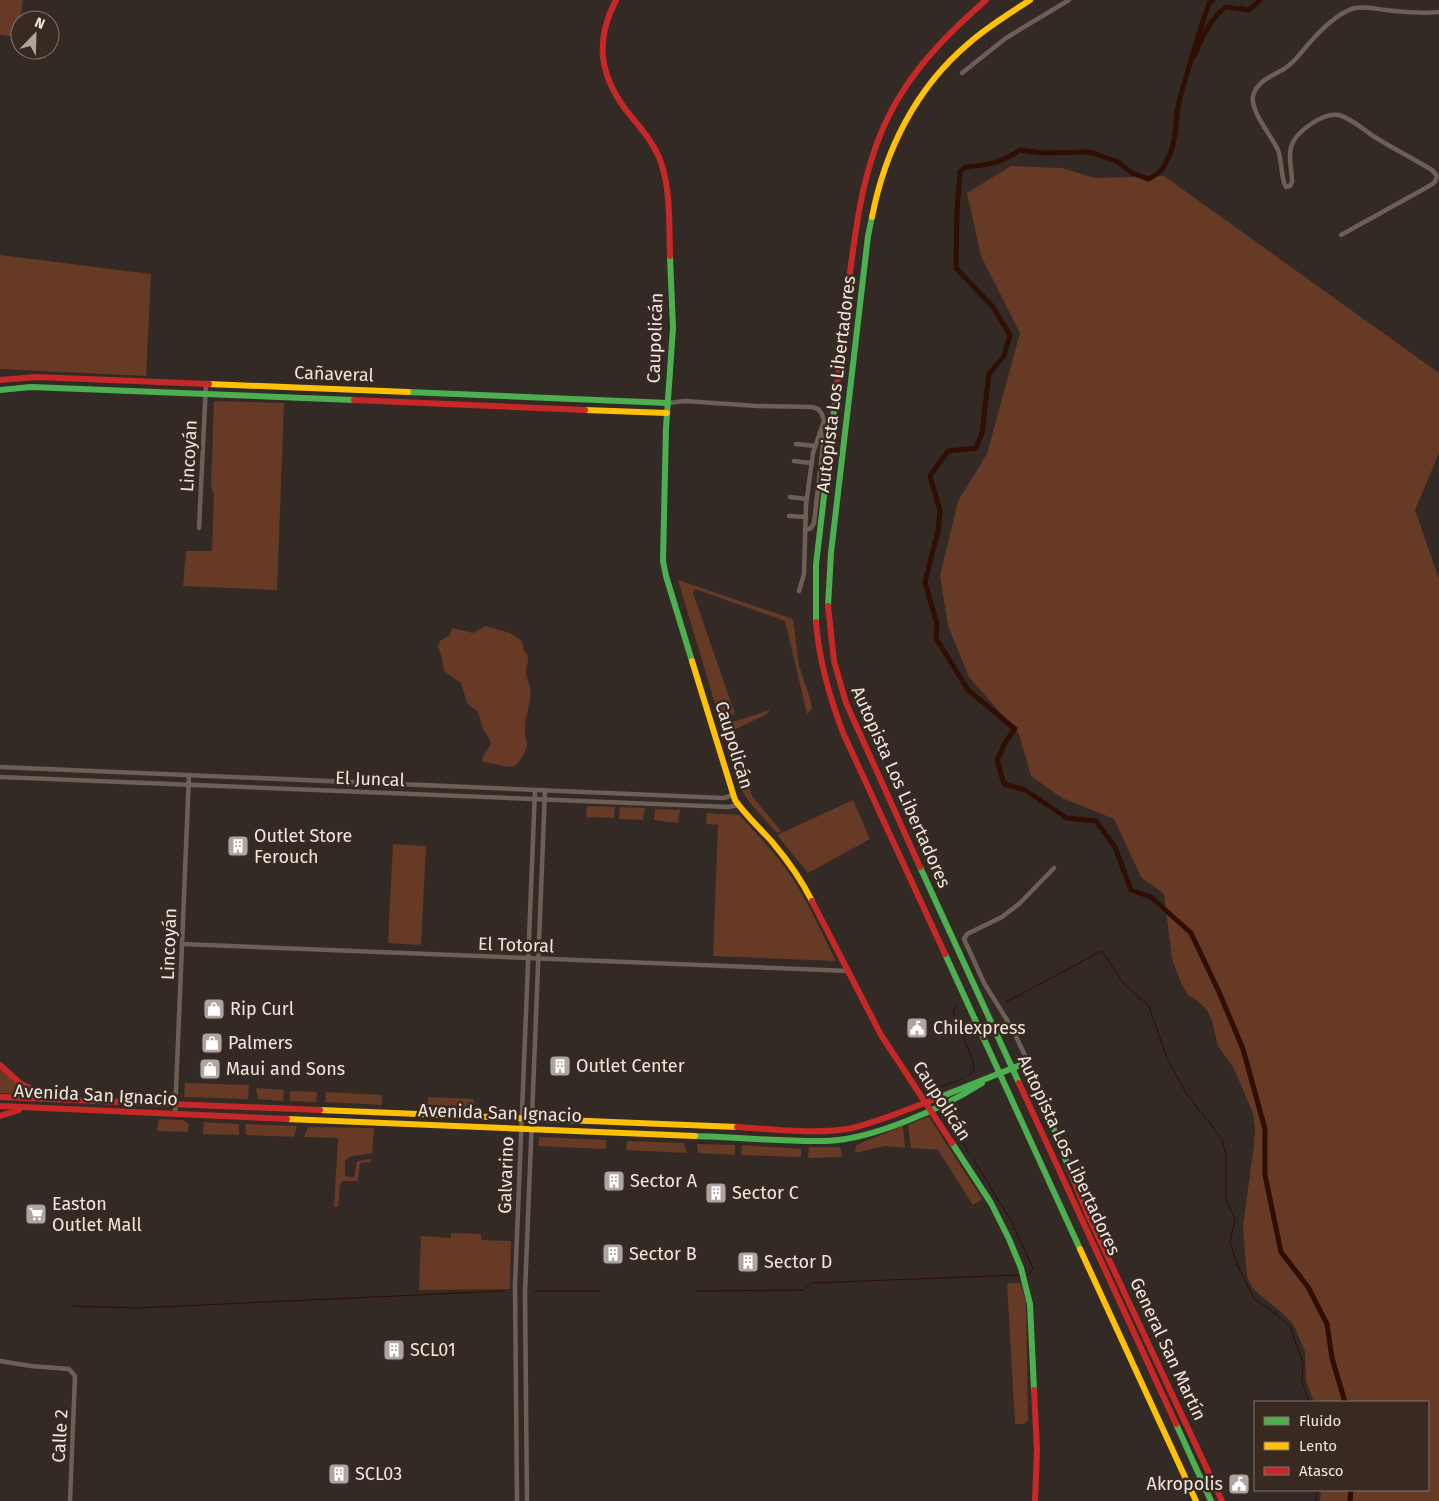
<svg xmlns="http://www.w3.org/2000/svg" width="1439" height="1501" font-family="'Fira Sans',sans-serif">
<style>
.green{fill:#663a24}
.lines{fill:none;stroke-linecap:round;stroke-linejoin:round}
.stream{stroke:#2f0e03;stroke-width:1}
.canal{stroke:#2f0e03;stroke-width:5}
.street{stroke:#6e5f56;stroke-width:4.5}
.fast{stroke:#4caf50;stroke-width:6}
.slow{stroke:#ffc107;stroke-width:6}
.jam{stroke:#c62828;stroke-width:6}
.labels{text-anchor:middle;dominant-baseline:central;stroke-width:5;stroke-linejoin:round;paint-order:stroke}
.street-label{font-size:18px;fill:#f1e7e2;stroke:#382921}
.poi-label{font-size:18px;fill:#f1e7e2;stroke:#382921;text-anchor:start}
</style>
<rect width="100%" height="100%" fill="#332a26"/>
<g class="green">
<path d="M0,0h23l-5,37 -18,-2z"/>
<path d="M1011,166l51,2 33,10 69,-2 275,197v80l-24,57 24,69v922h-119l1,-11h107v-88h-114l-8,-21 -1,-30 -12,-27 -12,-12 -22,-18 -7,-7 -5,-10 -4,-51 11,-81 1,-17 -2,-15 -20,-46 -15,-21 -6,-25 -5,-11 -9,-9 -10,-6 -7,-12 -9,-24 -8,-65 -23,-17 -27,-58 -52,-21 -31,-22 -12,-42 -50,-57 -21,-51 -8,-50 18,-75 29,-47 33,-121 -39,-77 -14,-63z"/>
<path d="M0,255l151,19 -5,102 -146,-7z"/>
<path d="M214,401l70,2 -7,187 -94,-4 3,-35h26l2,-56 -3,-9z"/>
<path d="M678,580l115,39 6,47 11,32 2,11 -5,5 -22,-93 -90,-32 -2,4 42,121 -16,3z"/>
<path d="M486,626l24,7 12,8 2,10c8,6 2,13 2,21 0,5 3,10 4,15 2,14 -5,29 -5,42 -1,6 2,11 2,16 0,5 -7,17 -11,20 -6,5 -25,-3 -33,-3l-1,-4 9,-14 -2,-6 -6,-9 -5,-17 -11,-9 -6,-20 -17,-12 -2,-13 -4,-12 2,-5 10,-6 2,-7 21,5z"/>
<path d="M770,710l-3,4 -35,17v7l20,58 29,35 -4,2 -28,-31 -8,-13 -19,-60 4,-5z"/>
<path d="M853,800l17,39 -62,34 -31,-38z"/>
<path d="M587,806l28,1 -1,11 -28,-1z"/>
<path d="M620,807l25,1 -2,12 -24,-1z"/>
<path d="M655,809l25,1 -2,13 -24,-3z"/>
<path d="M707,813l32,2c21,22 43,45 58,71 15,24 26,50 39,75l-123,-5 5,-131 -12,-1z"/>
<path d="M393,844l33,2 -5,99 -33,-2z"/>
<path d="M0,1067l17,17 16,10 -33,-1z"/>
<path d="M185,1083l64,2 -1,14 -64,-2z"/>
<path d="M256,1088l28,2 -1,11 -25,-2z"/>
<path d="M290,1091l27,1 -1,10 -26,-1z"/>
<path d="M326,1092l56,3v10l-57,-3z"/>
<path d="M428,1097l46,2 -1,9 -45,-3z"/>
<path d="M927,1117h2l53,82 -9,6 -35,-55 -27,-2 -3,-23z"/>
<path d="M159,1119l24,1 6,4 -1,8 -31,-1z"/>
<path d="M204,1122l35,2v11l-36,-1z"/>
<path d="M245,1124l52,2 -3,11 -48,-2z"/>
<path d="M903,1126l2,22 -20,-2 -30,7 1,-8z"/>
<path d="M308,1127l66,1 -2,25 -23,4 -4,4v15l9,1 3,-16 14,-2v3l-11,1 -2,18h-16l-2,4 -2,22h-4l4,-69 -34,-1z"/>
<path d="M539,1137l67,3v9l-68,-3z"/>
<path d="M627,1141l57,2 3,10 -61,-3z"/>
<path d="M697,1144l38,1v10l-37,-2z"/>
<path d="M742,1145l59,4v8l-60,-2z"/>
<path d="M809,1147h30l2,3 1,7 -34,1z"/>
<path d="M451,1233l30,1v6l30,1 -1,48 -91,1 2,-54 30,2z"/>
<path d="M1007,1283h13l6,19 2,118 -4,4h-9z"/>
</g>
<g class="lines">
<g class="stream">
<path d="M1006,1002l96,-51 21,32 26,23 17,50 20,37 36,46 4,16v46l9,18 -5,24 7,21 17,35 17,11 19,16 13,37 -1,20 7,19"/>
<path d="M956,1006l-3,6 20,49 1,9 -4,5"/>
<path d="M932,1090l30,-11"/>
<path d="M944,1111l25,42"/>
<path d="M974,1160l36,59 23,49 -2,5 -5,2"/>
<path d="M534,1291h67"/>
<path d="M697,1291l107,-1 7,-7 208,-8"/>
<path d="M71,1306l66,2 366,-17"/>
<path d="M1316,1501l1,-11"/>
</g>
<g class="canal">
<path d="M1213,0l-4,3c-11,33 -21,65 -30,99 -4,18 -2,35 -9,52 -6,14 -9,19 -22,25l-16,-6 -14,-11 -28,-10 -48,1 -22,-3c-19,13 -32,15 -55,17l-5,5 -3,39 -1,57 37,39 17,28 -6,21 -15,18 -7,59 -6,15 -28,3 -18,25 10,34 -2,21 -13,51 12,42 -1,14 32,52 47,39 -9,12 -9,19 7,24 21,6 42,28 29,3 19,26 16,43 20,7 40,36 28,59 24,57 22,80v46l16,77 27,35 19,37 5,34 13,44"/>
<path d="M1194,56c7,-17 17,-39 32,-49l23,3 11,-10"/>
<path d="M1350,1501l1,-11"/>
</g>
<g class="street">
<path d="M962,73l44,-35 63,-38"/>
<path d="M1341,235l90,-50 4,-3 2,-6 -5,-6c-18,-11 -36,-20 -54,-31 -12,-7 -25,-20 -39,-24 -16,-3 -44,17 -48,32 -3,12 1,23 1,35l-2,4 -4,1c-5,-7 -4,-27 -8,-37 -7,-15 -28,-39 -25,-54 4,-15 19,-20 31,-27 12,-7 19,-20 29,-30 10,-11 27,-27 42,-31 10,-2 21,1 31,2 17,2 35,4 53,2"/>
<path d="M668,403l17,-2 72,5 55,1 6,2 4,5 2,7 -11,32 -7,52 -2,69 -5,17"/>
<path d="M796,444l19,2"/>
<path d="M794,461l17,2"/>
<path d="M790,497l17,2"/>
<path d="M789,516l17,1"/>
<path d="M199,528l7,-144"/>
<path d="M805,530l6,-2 3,-5 9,-78 -2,-13"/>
<path d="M0,767l724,31 9,-3"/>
<path d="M0,777l729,30 9,-2"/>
<path d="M182,944l667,27"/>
<path d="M1028,1062l-16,-34 -28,-45 -20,-44 3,-5 35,-17 18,-14 34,-35"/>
<path d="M175,1114l14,-339"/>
<path d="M0,1361l31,5 38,3 6,7 -5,125"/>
<path d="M517,1501l-2,-216 20,-495"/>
<path d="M527,1501l-2,-208 20,-503"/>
</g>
<g class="fast">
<path d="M670,256l3,72 -7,100 -3,133 3,15 26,85"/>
<path d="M0,390l31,-3 323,13"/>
<path d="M408,392l260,11"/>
<path d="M828,606l3,-53 37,-317 4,-19"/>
<path d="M816,622v-57l20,-172"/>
<path d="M920,867l99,216"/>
<path d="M945,954l135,295"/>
<path d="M935,1099l93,-37 42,109"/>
<path d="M695,1136c43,1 87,6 130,5 47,-1 118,-33 157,-58"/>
<path d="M952,1143l39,60 18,36 12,29 9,36 4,86"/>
<path d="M1176,1424l35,77"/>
</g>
<g class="slow">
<path d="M872,217c13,-67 44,-129 96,-173 19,-17 41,-30 62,-44"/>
<path d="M209,384l199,8"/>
<path d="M585,410l82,3"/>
<path d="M692,661l43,139c11,16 26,29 38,43 16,19 28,36 39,58"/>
<path d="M320,1110l417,17"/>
<path d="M287,1119l408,17"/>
<path d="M1080,1249l116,252"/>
</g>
<g class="jam">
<path d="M616,0c-21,40 -17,74 10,110 12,15 25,29 33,47 12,30 10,67 11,99"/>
<path d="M0,380l36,-3 173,7"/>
<path d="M836,393c5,-38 9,-75 13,-113 8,-63 16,-126 49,-181 23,-39 55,-70 88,-99"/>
<path d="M354,400l231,10"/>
<path d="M828,606l6,55 12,42 74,164"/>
<path d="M816,622c3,39 14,77 28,113l101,219"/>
<path d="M812,901l69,134 71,108"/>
<path d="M0,1065l21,19 29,14"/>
<path d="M1019,1083l157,341"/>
<path d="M0,1097l320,13"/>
<path d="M0,1106l287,13"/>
<path d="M0,1116l19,-6"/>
<path d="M737,1127c36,2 81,8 115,1 29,-7 56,-19 83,-29"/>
<path d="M1070,1171l18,44 134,286"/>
<path d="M1034,1390l3,60 -2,51"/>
</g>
</g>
<defs>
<g id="building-square" transform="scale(1.125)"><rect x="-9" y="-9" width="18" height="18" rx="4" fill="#aea5a0" stroke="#382921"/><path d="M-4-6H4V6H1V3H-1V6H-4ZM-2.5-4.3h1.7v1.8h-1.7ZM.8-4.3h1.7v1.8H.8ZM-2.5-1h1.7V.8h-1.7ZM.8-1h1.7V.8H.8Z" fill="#fff"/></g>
<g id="shop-square" transform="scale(1.125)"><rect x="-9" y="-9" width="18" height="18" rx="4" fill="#aea5a0" stroke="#382921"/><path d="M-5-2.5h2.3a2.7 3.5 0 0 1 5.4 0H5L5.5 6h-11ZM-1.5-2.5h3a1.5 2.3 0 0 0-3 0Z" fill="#fff"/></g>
<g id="civic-square" transform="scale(1.125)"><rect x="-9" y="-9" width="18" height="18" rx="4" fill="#aea5a0" stroke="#382921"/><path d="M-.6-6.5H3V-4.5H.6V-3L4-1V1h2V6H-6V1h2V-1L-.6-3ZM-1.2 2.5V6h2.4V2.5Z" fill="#fff"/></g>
<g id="supermarket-square" transform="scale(1.125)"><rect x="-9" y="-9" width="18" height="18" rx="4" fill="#aea5a0" stroke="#382921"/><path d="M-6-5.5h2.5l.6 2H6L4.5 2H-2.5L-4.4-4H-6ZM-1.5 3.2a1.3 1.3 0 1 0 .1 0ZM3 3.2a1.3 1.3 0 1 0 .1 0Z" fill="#fff"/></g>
</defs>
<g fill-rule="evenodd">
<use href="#building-square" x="238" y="846"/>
<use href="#shop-square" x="214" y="1009"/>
<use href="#civic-square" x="917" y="1028"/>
<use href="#shop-square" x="212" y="1043"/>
<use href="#building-square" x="560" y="1066"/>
<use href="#shop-square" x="210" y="1069"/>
<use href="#building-square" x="614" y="1181"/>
<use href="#building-square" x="716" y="1193"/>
<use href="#supermarket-square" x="36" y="1214"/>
<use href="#building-square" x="613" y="1254"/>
<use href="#building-square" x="748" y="1262"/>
<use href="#building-square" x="394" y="1350"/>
<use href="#building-square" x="339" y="1474"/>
<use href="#civic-square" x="1239" y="1484"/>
</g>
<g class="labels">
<g class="street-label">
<text transform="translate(655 338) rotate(-88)">Caupolicán</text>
<text transform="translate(334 374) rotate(2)">Cañaveral</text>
<text transform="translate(836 384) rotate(-83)">Autopista Los Libertadores</text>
<text transform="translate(189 456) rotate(-87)">Lincoyán</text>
<text transform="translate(734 745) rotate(73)">Caupolicán</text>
<text transform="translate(370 779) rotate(2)">El Juncal</text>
<text transform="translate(901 787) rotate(66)">Autopista Los Libertadores</text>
<text transform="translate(169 944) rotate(-88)">Lincoyán</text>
<text transform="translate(516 945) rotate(2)">El Totoral</text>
<text transform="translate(96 1095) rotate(3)">Avenida San Ignacio</text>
<text transform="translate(942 1101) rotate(57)">Caupolicán</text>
<text transform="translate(500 1113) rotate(2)">Avenida San Ignacio</text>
<text transform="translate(1069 1155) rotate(65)">Autopista Los Libertadores</text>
<text transform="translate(506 1175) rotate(-88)">Galvarino</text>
<text transform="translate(1168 1349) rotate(65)">General San Martín</text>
<text transform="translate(60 1436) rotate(-87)">Calle 2</text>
</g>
<g class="poi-label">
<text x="254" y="836">Outlet Store<tspan x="254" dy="21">Ferouch</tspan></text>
<text x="230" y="1009">Rip Curl</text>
<text x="933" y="1028">Chilexpress</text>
<text x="228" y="1043">Palmers</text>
<text x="576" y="1066">Outlet Center</text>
<text x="226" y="1069">Maui and Sons</text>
<text x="630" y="1181">Sector A</text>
<text x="732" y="1193">Sector C</text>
<text x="52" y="1204">Easton<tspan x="52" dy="21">Outlet Mall</tspan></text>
<text x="629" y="1254">Sector B</text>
<text x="764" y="1262">Sector D</text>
<text x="410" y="1350">SCL01</text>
<text x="355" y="1474">SCL03</text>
<text x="1223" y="1484" text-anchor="end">Akropolis</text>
</g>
</g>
<rect x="1254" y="1401" width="175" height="90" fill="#382921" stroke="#82756e"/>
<rect x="1264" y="1417" width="25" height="8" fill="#4caf50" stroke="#82756e"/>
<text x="1299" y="1426" font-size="15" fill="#f1e7e2">Fluido</text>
<rect x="1264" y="1442" width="25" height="8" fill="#ffc107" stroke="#82756e"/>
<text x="1299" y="1451" font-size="15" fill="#f1e7e2">Lento</text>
<rect x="1264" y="1467" width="25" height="8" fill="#c62828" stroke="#82756e"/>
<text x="1299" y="1476" font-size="15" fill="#f1e7e2">Atasco</text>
<g transform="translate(35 35) rotate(23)"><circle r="24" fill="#382921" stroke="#82756e"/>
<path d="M0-4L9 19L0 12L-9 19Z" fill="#aea5a0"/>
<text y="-8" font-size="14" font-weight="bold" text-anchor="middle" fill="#f1e7e2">N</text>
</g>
</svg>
